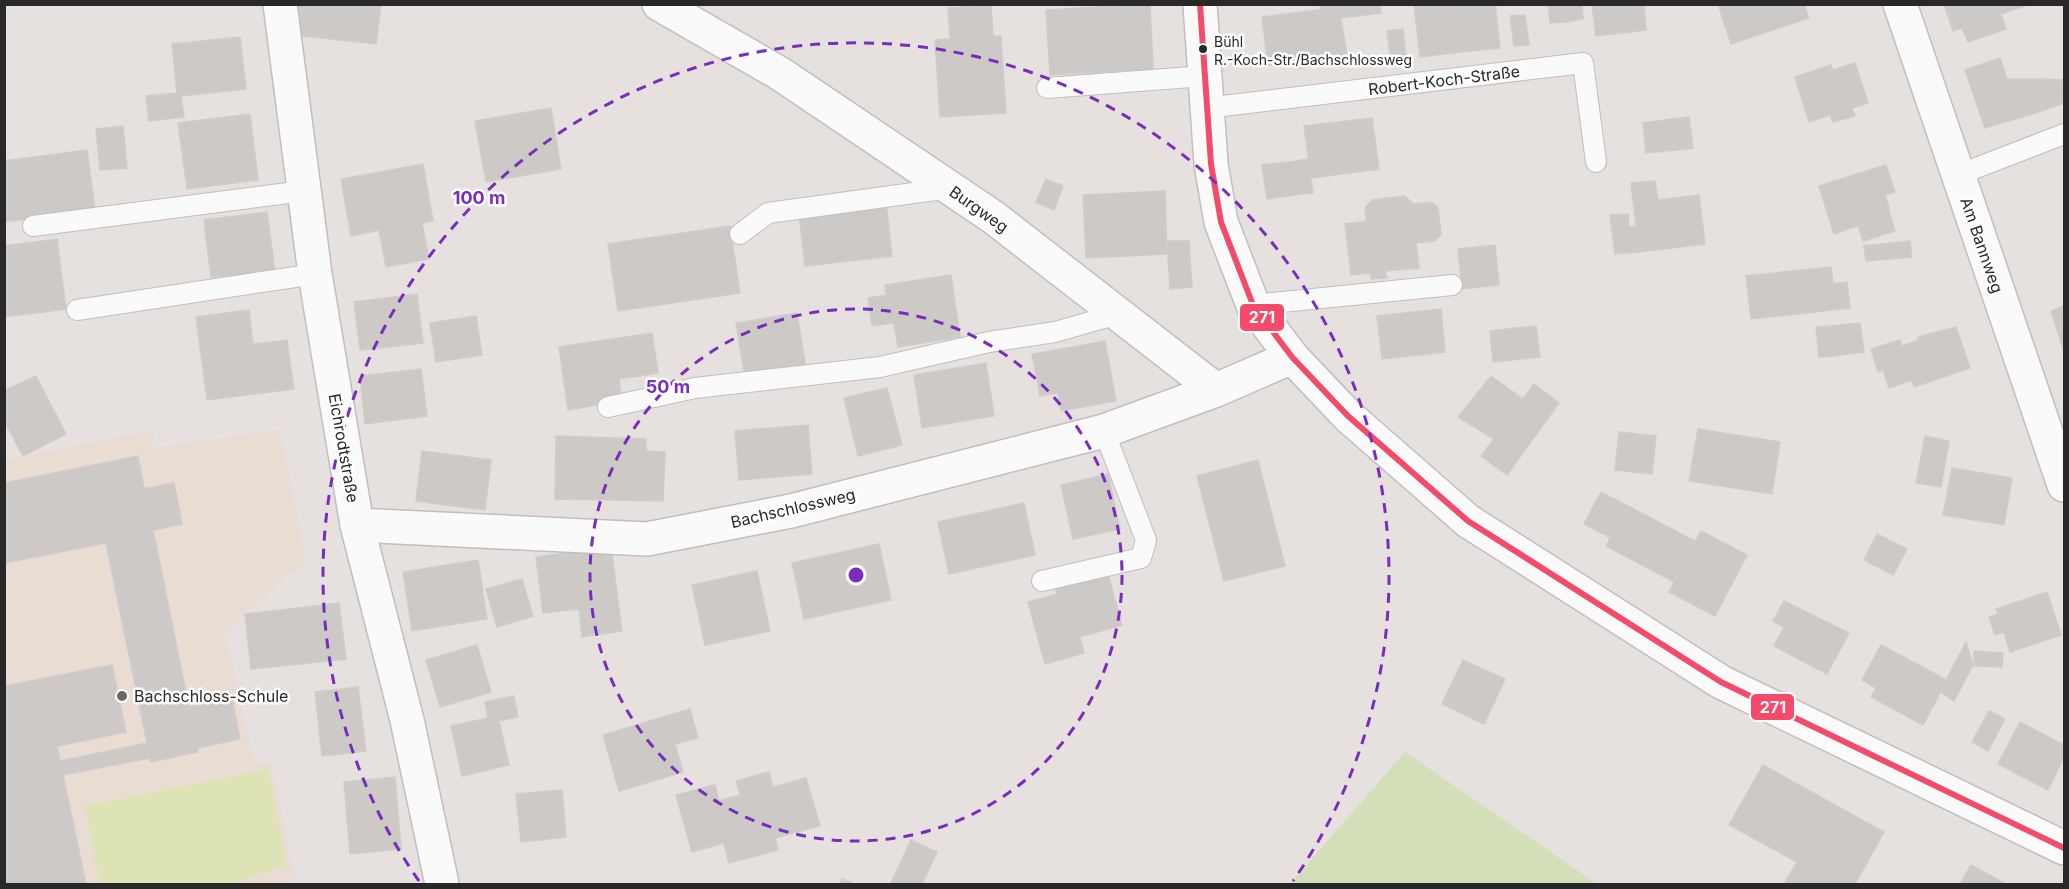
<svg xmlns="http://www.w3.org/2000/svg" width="2069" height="889" font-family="Inter,sans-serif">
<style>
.education{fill:#e9dcd2}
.green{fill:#d2dfb8}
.pitch{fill:#dee3b5}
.building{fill:#cdc9c7;stroke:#d1ccca;stroke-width:1.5}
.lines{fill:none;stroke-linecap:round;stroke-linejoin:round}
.service-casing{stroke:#c0bfbf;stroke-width:22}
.minor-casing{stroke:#c0bfbf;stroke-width:36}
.service{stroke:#fbfafa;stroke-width:20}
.minor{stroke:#fbfafa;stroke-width:33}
.bus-1-casing{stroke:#fff;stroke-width:10}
.bus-1{stroke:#f54b6a;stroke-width:6}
.ring{fill:none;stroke:#7b2cbf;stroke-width:3;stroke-dasharray:10 8}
.bus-dot{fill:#282828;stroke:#fff;stroke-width:2}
.poi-dot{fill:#6a6868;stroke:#fff;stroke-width:2}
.labels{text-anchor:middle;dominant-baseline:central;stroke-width:5;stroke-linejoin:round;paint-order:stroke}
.bus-label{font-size:14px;fill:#282828;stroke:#fff;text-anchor:start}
.street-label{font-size:16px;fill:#282828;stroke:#fff}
.poi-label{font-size:16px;fill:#282828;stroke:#fff;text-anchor:start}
.centre{fill:#7b2cbf;stroke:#fff;stroke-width:3}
.ring-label{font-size:18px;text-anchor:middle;font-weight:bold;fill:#7b2cbf;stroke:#fff;stroke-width:5;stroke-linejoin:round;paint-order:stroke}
.line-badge{stroke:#fff;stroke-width:2}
.badge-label{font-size:16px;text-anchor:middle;font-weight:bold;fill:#fff}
</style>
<rect width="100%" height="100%" fill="#e6e0de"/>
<path class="education" d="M280,430l25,130 -81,71 30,133 16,-2 25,116 -19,6h-271v-424l147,-29 2,17z"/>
<path class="green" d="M1405,752l192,132h-307z"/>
<path class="pitch" d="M268,769l19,96 -58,19h-129l-15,-78z"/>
<g class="building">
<path d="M299,4h82l-5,40 -81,-9z"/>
<path d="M1150,4l3,65 -103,6 -4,-65z"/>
<path d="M1320,4h60l1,9 -41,5 -1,-11 -18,2z"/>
<path d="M1414,4h41l5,48 -40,5z"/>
<path d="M1455,4h40l5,44 -40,4z"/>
<path d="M1548,4h16l2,18 -16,1z"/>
<path d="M1564,4h18l1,15 -17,3z"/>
<path d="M1592,4h52l2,26 -50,6z"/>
<path d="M1718,4h86l5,14 -78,26z"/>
<path d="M1944,4h86l-77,27z"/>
<path d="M991,5l2,31h8l5,77 -66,4 -5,-77 15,-1 -2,-31z"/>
<path d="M1339,7l9,54 -53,8 -1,-7 -26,3 -6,-48z"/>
<path d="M1525,15l4,30 -15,1 -4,-30z"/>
<path d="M2001,15l5,14 -38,13 -6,-14z"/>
<path d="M1403,29l3,30 -15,2 -4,-30z"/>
<path d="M240,37l6,52 -65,7 3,21 -35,4 -3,-25 31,-3 -5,-49z"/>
<path d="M2000,58l7,21h36l-1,32 -57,17 -20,-58z"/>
<path d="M1855,63l13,40 -16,5 3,8 -22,6 -3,-7 -21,7 -14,-45 36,-12 2,5z"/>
<path d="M2043,79l21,1v23l-22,8z"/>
<path d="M551,108l10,61 -75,13 -11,-61z"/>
<path d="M250,114l8,66 -71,9 -9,-66z"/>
<path d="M1689,117l4,31 -17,2 -4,-31z"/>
<path d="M1372,118l7,51 -68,9 -7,-52z"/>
<path d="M1672,119l4,31 -30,3 -3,-30z"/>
<path d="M123,126l4,42 -27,2 -4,-41z"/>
<path d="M87,150l8,60 -91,12v-61z"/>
<path d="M1308,159l5,34 -12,1 -4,-33z"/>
<path d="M1297,161l4,33 -34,5 -5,-34z"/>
<path d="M423,164l10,57 -11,2 7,36 -43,8 -7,-37 -28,6 -10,-57z"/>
<path d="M1886,165l9,27 -10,3 4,13 -26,8 3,7 -32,11 -15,-48z"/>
<path d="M1046,179l17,7 -9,24 -18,-8z"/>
<path d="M1655,181l3,19 41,-5 6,49 -66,8 -8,-69z"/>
<path d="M1165,191l2,63 -81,4 -3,-63z"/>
<path d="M1405,196l8,8 18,-2 7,6 3,26 -6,7 -19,2 3,25 -34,3 2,7 -16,1v-6l-20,2 -6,-51 21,-3 -1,-13 7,-8z"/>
<path d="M886,203l6,53 -87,10 -6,-52z"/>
<path d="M1888,208l7,23 -32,10 -5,-15 8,-3 -3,-7z"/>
<path d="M267,212l8,59 -64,7 -7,-58z"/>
<path d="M1628,214l1,13 7,-1 3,26 -24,2 -5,-39z"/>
<path d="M730,226l10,67 -122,18 -10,-67z"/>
<path d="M57,239l9,70 -62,8v-71z"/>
<path d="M1167,241h22l3,46 -22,2z"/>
<path d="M1910,241l2,16 -46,4 -2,-15z"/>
<path d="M1495,245l4,40 -37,4 -4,-40z"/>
<path d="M1831,267l2,17 14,-2 3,26 -99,11 -5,-43z"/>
<path d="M951,275l9,62 -62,10 -4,-24 -22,3 -4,-28 18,-3 -1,-10z"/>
<path d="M417,294l6,49 -63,7 -6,-48z"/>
<path d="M2064,306v46l-13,-41z"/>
<path d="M1441,309l4,43 -63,7 -5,-43z"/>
<path d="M249,310l4,34 34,-4 7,49 -87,11 -11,-83z"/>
<path d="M797,313l9,55 -61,10 -9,-55z"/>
<path d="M476,316l6,39 -46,7 -6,-39z"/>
<path d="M1860,323l4,29 -30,4 -3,-30z"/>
<path d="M1536,326l4,31 -47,5 -3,-31z"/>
<path d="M1831,326l3,30 -15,1 -3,-30z"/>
<path d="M1956,327l14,41 -56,19 -2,-7 -23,8 -6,-18 -5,2 -7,-23 29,-9 2,6 17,-6 -1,-3z"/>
<path d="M652,333l6,40 -39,6 3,22 -54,9 -9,-63z"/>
<path d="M1105,341l11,60 -55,10 -11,-60z"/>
<path d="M1050,351l7,42 -17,3 -8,-42z"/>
<path d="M986,363l8,53 -72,12 -8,-53z"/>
<path d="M421,369l6,47 -62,8 -5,-48z"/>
<path d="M36,376l30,58 -43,22 -19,-36v-29z"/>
<path d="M1491,376l32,23 11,-15 25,19 -52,72 -26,-19 13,-17 -36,-22z"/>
<path d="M887,388l15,57 -44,11 -14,-58z"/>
<path d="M808,425l4,49 -73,6 -4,-49z"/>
<path d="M1698,429l82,13 -8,52 -83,-13z"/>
<path d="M1619,432l37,4 -4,38 -37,-4z"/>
<path d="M556,436l90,3v12l19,1 -2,49 -108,-2z"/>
<path d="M1925,436l24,5 -8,46 -25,-4z"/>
<path d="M422,451l69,9 -6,50 -69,-9z"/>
<path d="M138,456l6,33 30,-6 8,41 -29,6 36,177 43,-9 8,41 -43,9 1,4 -47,10 -2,-4 -86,17 23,109h-82v-198l108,-21 14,67 -69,14 3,15 87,-18 -41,-200 -102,20v-80z"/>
<path d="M1258,460l27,106 -61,15 -27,-105z"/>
<path d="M1952,468l60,10 -8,47 -61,-10z"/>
<path d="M1108,474l12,55 -47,10 -12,-54z"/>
<path d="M1601,492l27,14 -17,32 -27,-14z"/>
<path d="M1024,503l11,52 -86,19 -11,-52z"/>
<path d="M1628,506l67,35 -21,41 -68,-36z"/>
<path d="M1701,531l46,24 -32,61 -46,-24z"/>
<path d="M1877,534l30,15 -14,26 -29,-15z"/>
<path d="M879,544l12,56 -87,19 -12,-56z"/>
<path d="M611,547l11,84 -40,6 -3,-28 -36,4 -7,-56z"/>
<path d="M478,560l9,59 -75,12 -9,-59z"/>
<path d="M757,571l13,60 -65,14 -13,-60z"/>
<path d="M1107,571l15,54 -42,12 4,16 -39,11 -17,-62 29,-8 -3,-8z"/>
<path d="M522,579l11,37 -36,11 -11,-38z"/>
<path d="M2047,592l14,43 -51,17 -6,-20 -9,3 -6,-18 9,-3 -2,-5z"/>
<path d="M1784,601l65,32 -22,41 -53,-28 10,-19 -11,-6z"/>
<path d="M339,603l7,56 -95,10 -6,-55z"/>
<path d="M1966,642l7,23 -19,36 -14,-9z"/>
<path d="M477,645l14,47 -51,15 -14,-47z"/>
<path d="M1881,645l66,35 -24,45 -52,-28 5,-9 -14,-8z"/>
<path d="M1974,651l29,2 -1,14 -28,-1z"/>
<path d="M1463,660l42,19 -21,45 -42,-20z"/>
<path d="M358,687l8,64 -44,5 -7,-64z"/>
<path d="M514,696l4,21 -19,4 10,44 -47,11 -11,-50 37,-8 -3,-16z"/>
<path d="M690,709l8,29 -23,6 8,28 -64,19 -16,-56z"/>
<path d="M1989,711l16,8 -17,32 -16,-9z"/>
<path d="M2020,722l44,23v12l-16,33 -50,-26z"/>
<path d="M1763,765l121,67 -29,52h-71l13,-22 -68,-37z"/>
<path d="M769,772l4,15 33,-9 14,48 -45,12 3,12 -49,13 -5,-20 -32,9 -16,-57 39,-10 4,16 21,-6 -4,-14z"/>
<path d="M395,777l6,72 -51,5 -6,-72z"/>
<path d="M562,790l4,47 -45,5 -5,-48z"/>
<path d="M911,840l26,12 -15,32h-29l-2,-1z"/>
<path d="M1971,865l33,18 -1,1h-43z"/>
<path d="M842,879l13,5h-15z"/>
</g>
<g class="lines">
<g class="service-casing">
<g id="service">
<path d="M1047,88l157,-12"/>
<path d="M1206,108l377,-45 13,99"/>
<path d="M1958,175l106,-41"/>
<path d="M33,226l271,-35"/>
<path d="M740,234l28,-21 182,-25"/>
<path d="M1253,305l199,-20"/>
<path d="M77,310l238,-36"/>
<path d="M608,407l87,-19 185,-21 109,-25 66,-10 63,-18"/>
<path d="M1042,581l99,-23 5,-18 -42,-109"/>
</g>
</g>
<g class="minor-casing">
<g id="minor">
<path d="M280,4l35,270 42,251 50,195 35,164"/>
<path d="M659,4l120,69 214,144 223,173"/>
<path d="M1200,4l11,160 10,58 32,83 39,52 56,59 120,105 253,161 343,166"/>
<path d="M1900,4l164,481"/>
<path d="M357,525l290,14 144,-28 313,-80 112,-41 76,-33"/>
</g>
</g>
<use href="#service" class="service"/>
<use href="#minor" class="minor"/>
<g class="bus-1-casing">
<path id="bus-1" d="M1200,4l11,160 10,58 32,83 39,52 56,59 120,105 253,161 343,166"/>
</g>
<use href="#bus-1" class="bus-1"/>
</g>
<g class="ring">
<circle cx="856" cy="575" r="266"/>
<path d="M419 881A533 533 0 1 1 1293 881"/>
</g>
<circle class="bus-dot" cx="1203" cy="49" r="5"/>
<circle class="poi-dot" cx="122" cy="696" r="6"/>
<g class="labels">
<g class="bus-label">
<text x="1214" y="41">Bühl<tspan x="1214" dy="18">R.-Koch-Str./Bachschlossweg</tspan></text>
</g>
<g class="street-label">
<text transform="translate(1444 80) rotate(-7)">Robert-Koch-Straße</text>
<text transform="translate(979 209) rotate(35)">Burgweg</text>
<text transform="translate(1982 245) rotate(71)">Am Bannweg</text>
<text transform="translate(344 448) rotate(80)">Eichrodtstraße</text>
<text transform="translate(793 508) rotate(-13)">Bachschlossweg</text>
</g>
<g class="poi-label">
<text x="134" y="696">Bachschloss-Schule</text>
</g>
</g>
<circle cx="856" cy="575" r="9" class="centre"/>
<g class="ring-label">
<text x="479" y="204">100 m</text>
<text x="668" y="393">50 m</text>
</g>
<g class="line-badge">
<rect x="1239" y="303" width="46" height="29" rx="6" fill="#f54b6a"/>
<rect x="1750" y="693" width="45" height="28" rx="6" fill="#f54b6a"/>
</g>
<g class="badge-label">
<text x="1262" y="323">271</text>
<text x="1773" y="713">271</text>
</g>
<rect width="2069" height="889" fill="none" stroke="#282828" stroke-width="12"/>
</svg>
